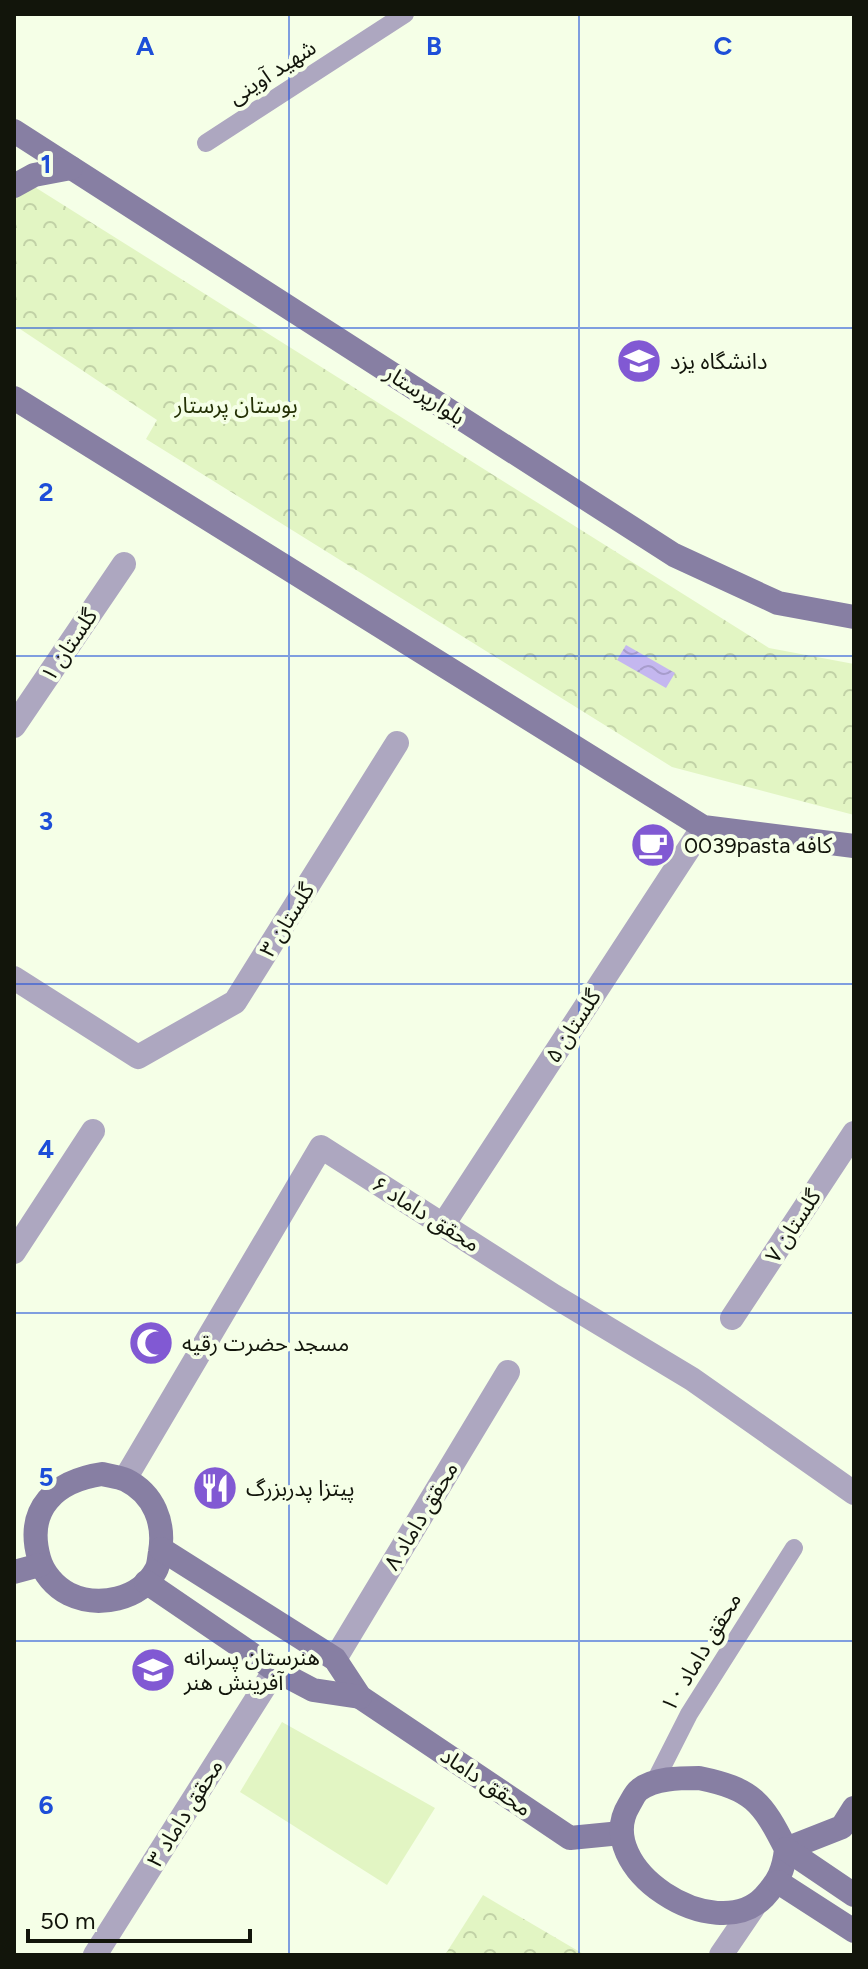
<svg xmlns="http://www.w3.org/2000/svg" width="868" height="1969" font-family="Figtree,'Noto Sans Arabic',sans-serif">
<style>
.grass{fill:#e2f5c3}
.park{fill:url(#park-crowns)}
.water{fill:url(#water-waves)}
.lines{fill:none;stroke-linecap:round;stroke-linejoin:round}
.lane{stroke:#ada7c0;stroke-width:18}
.street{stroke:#ada7c0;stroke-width:24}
.secondary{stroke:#877fa3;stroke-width:24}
.grid{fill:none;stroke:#1d4ed8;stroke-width:2;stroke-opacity:0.55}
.labels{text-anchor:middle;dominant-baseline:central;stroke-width:8;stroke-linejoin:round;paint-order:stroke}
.street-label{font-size:22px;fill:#12150b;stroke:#f5ffe7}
.poi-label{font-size:22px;fill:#12150b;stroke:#f5ffe7;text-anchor:start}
.park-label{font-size:22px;fill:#233004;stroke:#f5ffe7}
.grid-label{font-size:26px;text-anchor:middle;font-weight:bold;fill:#1d4ed8;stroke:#f5ffe7;stroke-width:8;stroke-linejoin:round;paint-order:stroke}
</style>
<defs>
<pattern id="park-crowns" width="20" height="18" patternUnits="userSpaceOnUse" patternTransform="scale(2)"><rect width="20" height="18" fill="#e2f5c3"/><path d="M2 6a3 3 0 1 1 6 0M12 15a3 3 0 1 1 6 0" fill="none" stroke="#c1d1a6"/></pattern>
<pattern id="water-waves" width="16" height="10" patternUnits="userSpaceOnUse" patternTransform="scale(2)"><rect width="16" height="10" fill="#c4b7ef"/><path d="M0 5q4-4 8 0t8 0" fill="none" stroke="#a79ccc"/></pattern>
</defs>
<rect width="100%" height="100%" fill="#f5ffe7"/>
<path class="grass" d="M282,1722l153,86 -48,77 -147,-93z"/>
<g class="park">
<path d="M14,174l755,474 85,16v151l-182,-48 -526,-328 11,-19 -143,-95z"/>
<path d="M483,1895l102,60h-140z"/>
</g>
<path class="water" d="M626,645l49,28 -9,15 -49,-28z"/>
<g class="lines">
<g class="lane">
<path d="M206,143l199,-129"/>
<path d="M654,1783l35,-69 105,-166"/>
</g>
<g class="street">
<path d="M14,726l110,-162"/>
<path d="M14,978l124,79 97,-55 162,-259"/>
<path d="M443,1225l260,-398"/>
<path d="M14,1252l79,-121"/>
<path d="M732,1318l122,-185"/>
<path d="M125,1479l196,-332 233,149 138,83 162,114"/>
<path d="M335,1659l173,-287"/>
<path d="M95,1955l180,-285"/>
<path d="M721,1955l32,-47"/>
</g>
<g class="secondary">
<path d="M14,131l660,424 104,48 76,14"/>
<path d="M14,186l20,-11 37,-7"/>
<path d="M14,398l689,429 151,19"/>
<path d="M102,1474c8,2 17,3 24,6 28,14 39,43 34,72 -1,5 -1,13 -4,18 -16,30 -58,38 -87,24 -14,-7 -26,-21 -30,-36 -14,-50 17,-77 63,-84z"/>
<path d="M161,1549l174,110 25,38 210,141 51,-5"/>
<path d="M14,1572l26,-7"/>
<path d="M146,1582l129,88 38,20 47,7"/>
<path d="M699,1778c53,11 63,23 87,71 -2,21 -8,33 -22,48 -49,51 -173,-30 -135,-92 3,-5 6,-12 10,-15 15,-12 41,-12 60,-12z"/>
<path d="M786,1849l56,-22 12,-19"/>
<path d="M786,1849l68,46"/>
<path d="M778,1882l76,49"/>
</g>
</g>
<path class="grid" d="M289,14v1941M579,14v1941M14,328h840M14,656h840M14,984h840M14,1313h840M14,1641h840"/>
<defs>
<g id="university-disc" transform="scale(2.3)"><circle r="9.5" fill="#8159d3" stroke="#f5ffe7"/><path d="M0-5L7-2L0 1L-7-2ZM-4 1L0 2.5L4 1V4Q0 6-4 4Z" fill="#fff"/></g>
<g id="cafe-disc" transform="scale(2.3)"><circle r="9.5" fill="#8159d3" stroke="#f5ffe7"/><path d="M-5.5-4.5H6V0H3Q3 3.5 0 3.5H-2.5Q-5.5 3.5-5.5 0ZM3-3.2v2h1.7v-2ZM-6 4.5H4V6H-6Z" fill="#fff"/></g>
<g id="mosque-disc" transform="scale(2.3)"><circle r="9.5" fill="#8159d3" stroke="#f5ffe7"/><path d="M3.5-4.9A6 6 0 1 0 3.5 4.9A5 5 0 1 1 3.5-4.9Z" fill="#fff"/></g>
<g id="restaurant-disc" transform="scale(2.3)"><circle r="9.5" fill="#8159d3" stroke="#f5ffe7"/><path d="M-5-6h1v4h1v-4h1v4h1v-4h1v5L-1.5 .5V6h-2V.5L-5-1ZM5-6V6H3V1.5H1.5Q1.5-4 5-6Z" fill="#fff"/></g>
<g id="school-disc" transform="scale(2.3)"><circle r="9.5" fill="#8159d3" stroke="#f5ffe7"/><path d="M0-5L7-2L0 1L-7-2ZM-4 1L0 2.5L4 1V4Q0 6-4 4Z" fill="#fff"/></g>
</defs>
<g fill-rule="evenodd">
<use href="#university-disc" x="639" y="361"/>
<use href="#cafe-disc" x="653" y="845"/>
<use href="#mosque-disc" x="151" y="1343"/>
<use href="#restaurant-disc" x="215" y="1488"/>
<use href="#school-disc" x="153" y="1670"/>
</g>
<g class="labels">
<g class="street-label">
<text transform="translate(272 72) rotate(-33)">شهید آوینی</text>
<text transform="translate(425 395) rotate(33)">بلوارپرستار</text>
<text transform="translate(69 645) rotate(-56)">گلستان ۱</text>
<text transform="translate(287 920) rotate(-58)">گلستان ۳</text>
<text transform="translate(573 1026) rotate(-57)">گلستان ۵</text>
<text transform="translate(426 1214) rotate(32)">محقق داماد ۶</text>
<text transform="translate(793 1226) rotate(-57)">گلستان ۷</text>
<text transform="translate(421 1516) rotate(-59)">محقق داماد ۸</text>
<text transform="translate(701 1652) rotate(-59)">محقق داماد ۱۰</text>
<text transform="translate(486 1782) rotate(34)">محقق داماد</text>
<text transform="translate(185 1813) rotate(-58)">محقق داماد ۳</text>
</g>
<g class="poi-label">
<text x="670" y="361">دانشگاه یزد</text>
<text x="684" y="845">0039pasta کافه</text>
<text x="182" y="1343">مسجد حضرت رقیه</text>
<text x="246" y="1488">پیتزا پدربزرگ</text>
<text x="184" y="1657">هنرستان پسرانه<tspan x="184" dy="25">آفرینش هنر</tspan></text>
</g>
<g class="park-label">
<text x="236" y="405">بوستان پرستار</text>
</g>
</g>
<g class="grid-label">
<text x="145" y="55">A</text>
<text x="434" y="55">B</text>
<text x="723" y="55">C</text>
<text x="46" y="173">1</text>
<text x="46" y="501">2</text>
<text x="46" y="830">3</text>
<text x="46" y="1158">4</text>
<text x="46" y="1486">5</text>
<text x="46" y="1814">6</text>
</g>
<rect width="868" height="1969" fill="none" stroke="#12150b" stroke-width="32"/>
<path d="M28 1929v12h222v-12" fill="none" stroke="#12150b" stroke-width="4"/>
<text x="40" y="1929" font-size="24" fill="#12150b" stroke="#f5ffe7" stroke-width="6" paint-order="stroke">50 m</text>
</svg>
